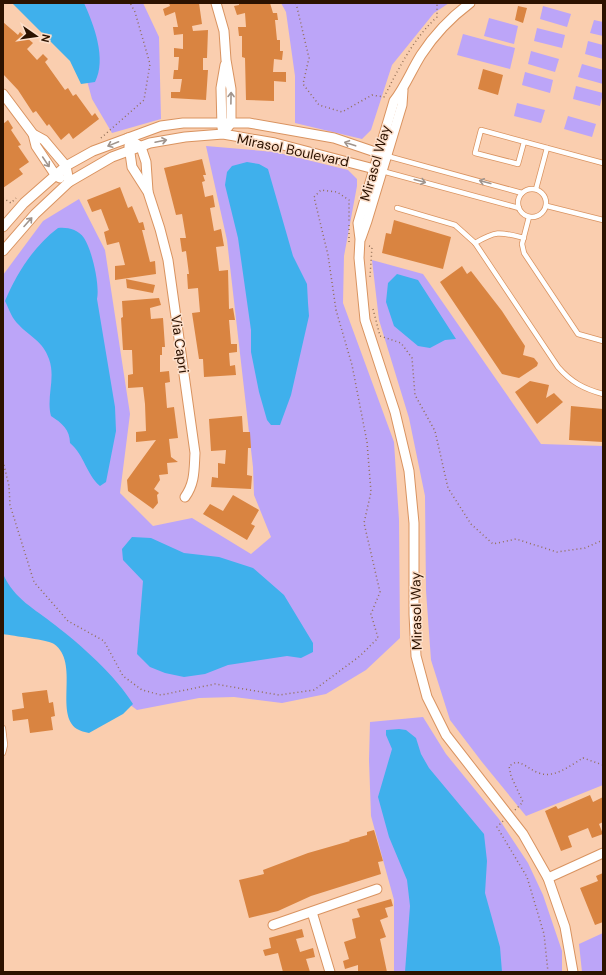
<svg xmlns="http://www.w3.org/2000/svg" width="606" height="975" font-family="'DM Sans',sans-serif">
<style>
.green{fill:#bca5f8}
.water{fill:#3fb0ec}
.building{fill:#d98441}
.lines{fill:none;stroke-linecap:round;stroke-linejoin:round}
.service-casing{stroke:#d99360;stroke-width:6}
.minor-casing{stroke:#d99360;stroke-width:11}
.path{stroke:#937057;stroke-width:1.5;stroke-dasharray:1 3;stroke-linecap:butt}
.service{stroke:#fff;stroke-width:4.5}
.minor{stroke:#fff;stroke-width:9}
.oneway{stroke:#a0948c}
.labels{text-anchor:middle;dominant-baseline:central;stroke-width:3;stroke-linejoin:round;paint-order:stroke}
.street-label{font-size:14px;fill:#2c1200;stroke:#fddfca}
</style>
<rect width="100%" height="100%" fill="#faceaf"/>
<g class="green">
<path d="M57,3h86l16,34 2,82 -49,14 -20,-34 -24,-87z"/>
<path d="M281,3h168l-15,10 -42,52 -21,65 -9,9 -67,-16v-47l-9,-64z"/>
<path d="M543,6l28,8 -4,13 -27,-8z"/>
<path d="M489,18l29,8 -4,18 -30,-8z"/>
<path d="M594,20l9,2v14l-13,-3z"/>
<path d="M537,28l28,7 -3,13 -28,-7z"/>
<path d="M463,34l52,14 -5,21 -53,-14z"/>
<path d="M588,41l15,4v14l-18,-5z"/>
<path d="M531,51l28,8 -4,13 -27,-8z"/>
<path d="M582,64l21,6v14l-25,-7z"/>
<path d="M525,72l28,8 -3,13 -28,-8z"/>
<path d="M576,86l27,7 -3,13 -27,-7z"/>
<path d="M517,103l28,7 -4,13 -27,-7z"/>
<path d="M568,116l28,8 -4,13 -28,-8z"/>
<path d="M206,146l69,6 73,18 9,9v7l-13,70 -1,47 51,139 5,78 1,118 -34,32 -40,24 -44,9 -48,-6 -35,1 -62,12 -28,-21 -106,-97v-317l40,-54 36,-22 26,51 25,164 -10,79 33,33 39,-8 59,36 20,-17 -17,-42 -1,-28 -26,-227z"/>
<path d="M372,260l51,14 118,170 62,2v339l-77,31 -44,-54 -32,-42 -19,-60 -5,-69 -1,-95 -16,-78 -30,-98z"/>
<path d="M423,717l23,37 53,65 29,44 15,32 19,56v21h-168v-72l-23,-84 -2,-56 1,-38z"/>
<path d="M603,933v39h-21l-3,-28z"/>
</g>
<g class="water">
<path d="M12,3h72c10,22 23,56 11,79l-14,2 -11,-23z"/>
<path d="M247,162l12,2 9,5 25,87 14,28 1,19 1,13 -18,79 -11,30h-9l-4,-5 -8,-28 -8,-40v-22l-13,-92 -13,-53 2,-13 5,-6z"/>
<path d="M58,228c9,-1 20,1 26,10 8,12 16,47 13,61l18,108 1,24 -10,51 -6,4c-14,-12 -15,-30 -30,-43 0,-13 -8,-20 -19,-27 -5,-19 5,-38 -2,-57 -6,-18 -19,-22 -30,-34 -7,-6 -10,-16 -14,-24 12,-28 28,-54 53,-73z"/>
<path d="M397,274l21,6 38,59 -11,1 -15,8 -12,-2 -24,-20 -8,-24 2,-19z"/>
<path d="M132,537l19,1 33,15 35,4 34,11 31,27 29,48v9l-12,6 -14,-2 -59,9 -23,9 -21,3 -19,-4 -15,-6 -13,-13 6,-73 -20,-21 -1,-11z"/>
<path d="M3,574c12,26 31,34 52,51 26,20 61,51 78,79l-10,10 -34,19c-4,-1 -9,-2 -12,-4 -23,-15 3,-67 -23,-85 -5,-4 -41,-8 -51,-10z"/>
<path d="M399,729l7,1 10,8 5,16 8,14 55,66 3,27 -2,32 15,54 2,25h-97l5,-66 -3,-26 -18,-43 -11,-40 14,-48 -6,-14v-5z"/>
</g>
<g class="building">
<path d="M169,3h30l3,21 -10,2 1,5 15,-1 -1,28h-4v12h5l-2,30 -35,-2v-6h9l2,-13h-9l1,-9h4l1,-13h-5v-9l9,1v-15l-9,1 -1,-8h5l-3,-15 -10,4 -2,-7 7,-3z"/>
<path d="M239,3h31l3,10h4l1,7h-3l2,20h3v11h3l-1,9 -8,-1 -1,13h13v10l-12,-1v20l-28,-1 -1,-42 -3,-1v-21h-3l-1,-9h8l-1,-14 -8,2 -3,-9 5,-1z"/>
<path d="M518,6l9,2 -4,15 -8,-3z"/>
<path d="M3,22l15,13 2,-3 13,11 -6,6 10,11 6,-6 5,5 -3,3 20,28 3,-2 5,8 3,-2 16,22 3,-3 4,6 -26,20 -4,-6 -8,7 -12,-16 -2,2 -11,-15 -3,2 -15,-23 -15,-16z"/>
<path d="M483,69l20,6 -5,20 -20,-6z"/>
<path d="M8,120l5,8 -2,2 10,15 -3,1 11,16 -10,7 4,5 -20,14v-64z"/>
<path d="M202,159l4,16h-3l2,6 -3,1 3,15 8,-2 2,12 -5,1 4,23 7,-2 3,17 -8,1 3,24 9,-1 1,39 4,-1 2,12h-6l2,24h6v8l-8,1 1,13 5,-1 1,10 -32,2 -1,-18h-4l-7,-46 8,-1 -2,-24 -10,1 -1,-15h2l-3,-23 -4,1 -2,-14h6l-4,-24 -6,1 -12,-47z"/>
<path d="M120,187l8,21 4,-2 7,17 4,-1 2,8h-3l8,32 5,-1 1,13 -41,6v-14l10,-1 -6,-23 -12,3 -3,-13 5,-2 -8,-21 -9,3 -5,-12z"/>
<path d="M394,220l57,17 -8,32 -61,-16 4,-20 5,1z"/>
<path d="M462,266l5,8 4,-3 31,40 23,35 -2,9 11,3 4,5 -1,3 -18,12 -17,-4 -62,-92z"/>
<path d="M126,279l29,6 -2,8 -26,-5z"/>
<path d="M159,298l2,7 -11,3 1,11 12,-1 2,29h-3v8h-2v17l9,-1 1,11 -5,1 2,25 7,-1 4,31 -9,1 2,18 7,5 -11,1 1,11 -9,1 1,5 -6,9 5,4 -2,2 1,8 -5,6 -25,-18 -1,-11 29,-40 -20,2v-10l10,-1 -1,-27 -2,-17 -15,1v-13l5,-1 -1,-24h-9l-2,-32 2,-1 -1,-16z"/>
<path d="M530,381l19,4 -3,13 8,-5 9,9 -26,22 -22,-32z"/>
<path d="M571,406l32,3v33l-34,-2z"/>
<path d="M242,416l1,16h7l1,16h-3l-1,27 5,1 -1,13 -40,-2 1,-10 6,1v-15l7,1 1,-14 -15,1 -2,-32z"/>
<path d="M233,495l26,15 -8,14 4,2 -8,14 -44,-26 7,-10 13,7z"/>
<path d="M47,690l2,13 4,-1 2,14 -4,1 2,13 -23,3 -2,-14 -15,2 -1,-11 12,-2 -2,-15z"/>
<path d="M590,795l3,7 10,-5v25l-4,2 4,10 -11,4 -4,-10 -20,8 4,11 -11,4 -16,-40 11,-5 2,3z"/>
<path d="M374,830l9,31 -5,1 3,12 -70,22 -33,15 -29,7 -10,-38 25,-6 -1,-4 45,-17 42,-12 -1,-1 18,-5v-3z"/>
<path d="M603,873v49l-8,3 -15,-37 18,-7 -2,-5z"/>
<path d="M391,899l2,7 -8,2 3,9 -8,3 6,17 -6,2 7,33h-29v-7l-13,4 -2,-8 6,-2 -5,-17 12,-4 -4,-19 8,-2 -3,-8z"/>
<path d="M302,929l2,8 -8,2 4,13 13,-4 2,9 -9,2 4,13h-27l-5,-19 -13,3 -2,-6 8,-2 -2,-10z"/>
</g>
<g class="lines">
<g class="service-casing">
<g id="service">
<path d="M524,142l-6,22 -43,-11 6,-23 122,33"/>
<path d="M387,156l135,37"/>
<path d="M382,171l137,37"/>
<circle cx="532" cy="203" r="14"/>
<path d="M536,189l11,-41"/>
<path d="M547,206l56,14"/>
<path d="M397,208l58,17 20,18c22,-13 25,-11 49,-5"/>
<path d="M529,217l-7,27 2,9 54,81 25,7"/>
<path d="M475,243l83,124c13,15 26,22 45,27"/>
<path d="M3,728l2,17 -2,8"/>
</g>
</g>
<g class="minor-casing">
<g id="minor">
<path d="M216,3l8,28 2,29 5,29v34l-3,4"/>
<path d="M470,3c-20,15 -36,32 -49,52 -10,16 -16,32 -27,46l-36,122 2,16 -1,19 6,62 30,92 14,59 5,52v91l2,42 11,41 19,38 77,99 25,44 17,49 8,45"/>
<path d="M3,94l30,40 11,6 22,26 3,16"/>
<path d="M222,128l-1,-40 4,-23"/>
<path d="M33,134l3,12 20,30 4,2"/>
<path d="M128,138l13,9 5,15 2,29"/>
<path d="M129,146l3,21 16,25 12,37 8,31 27,193c-1,17 0,30 -10,44"/>
<path d="M3,227l21,-24 42,-37 27,-15 68,-25 22,-3h66l85,15 53,18"/>
<path d="M361,238l6,-17 35,-116 1,-15"/>
<path d="M3,251l32,-37 34,-32 43,-25 38,-14 35,-6 38,-3 52,9 107,28"/>
<path d="M548,878l55,-25"/>
<path d="M312,912l18,60"/>
<path d="M273,925l104,-36"/>
</g>
</g>
<g class="path">
<path d="M296,3l13,55 -6,26 16,21 23,7 30,-17 12,2c15,-29 29,-58 53,-80v-14"/>
<path d="M101,138l43,-38 6,-36 -15,-52 -5,-9"/>
<path d="M3,198l8,5 5,-5"/>
<path d="M349,225v18h2"/>
<path d="M369,246l3,1 -2,30"/>
<path d="M373,309l7,27 21,7 11,15 3,37 20,36 13,57 23,36 22,20 23,-5 41,13 28,-4 18,-8"/>
<path d="M3,461l6,25 1,19 24,77 34,39 36,20 19,35 19,14 19,5 54,-11 64,11 35,-5 46,-34 18,-18 -7,-24 9,-22 -16,-69 7,-31 -4,-50 -15,-77 -16,-55 -8,-55 -14,-58 7,-7 16,2 12,8v21"/>
<path d="M515,810l8,-8 -12,-26 -2,-10 7,-4c10,2 14,8 23,11 15,6 32,-8 44,-15l20,7"/>
<path d="M503,821l-6,6 30,50 17,57 4,38"/>
</g>
<use href="#service" class="service"/>
<use href="#minor" class="minor"/>
</g>
<defs><path id="oneway-shaft" d="M-6 0H5M1.5-3L5.5 0L1.5 3" fill="none" stroke-width="1.6" stroke-linecap="round" stroke-linejoin="round"/></defs>
<g class="oneway">
<use href="#oneway-shaft" transform="translate(231 98) rotate(-89)"/>
<use href="#oneway-shaft" transform="translate(161 141) rotate(-12)"/>
<use href="#oneway-shaft" transform="translate(113 144) rotate(158)"/>
<use href="#oneway-shaft" transform="translate(350 144) rotate(-162)"/>
<use href="#oneway-shaft" transform="translate(46 162) rotate(56)"/>
<use href="#oneway-shaft" transform="translate(420 181) rotate(15)"/>
<use href="#oneway-shaft" transform="translate(485 182) rotate(-165)"/>
<use href="#oneway-shaft" transform="translate(28 222) rotate(-48)"/>
</g>
<g class="labels">
<g class="street-label">
<text transform="translate(293 150) rotate(12)">Mirasol Boulevard</text>
<text transform="translate(375 163) rotate(-74)">Mirasol Way</text>
<text transform="translate(180 344) rotate(82)">Via Capri</text>
<text transform="translate(416 611) rotate(-91)">Mirasol Way</text>
</g>
</g>
<rect width="606" height="975" fill="none" stroke="#2c1200" stroke-width="8"/>
<g transform="translate(36 36) rotate(103)" stroke="#fddfca" stroke-width="3" paint-order="stroke">
<path d="M0-3L7 15L0 10L-7 15Z" fill="#2c1200"/>
<text y="-6" font-size="11" font-weight="bold" text-anchor="middle" fill="#2c1200">N</text>
</g>
</svg>
